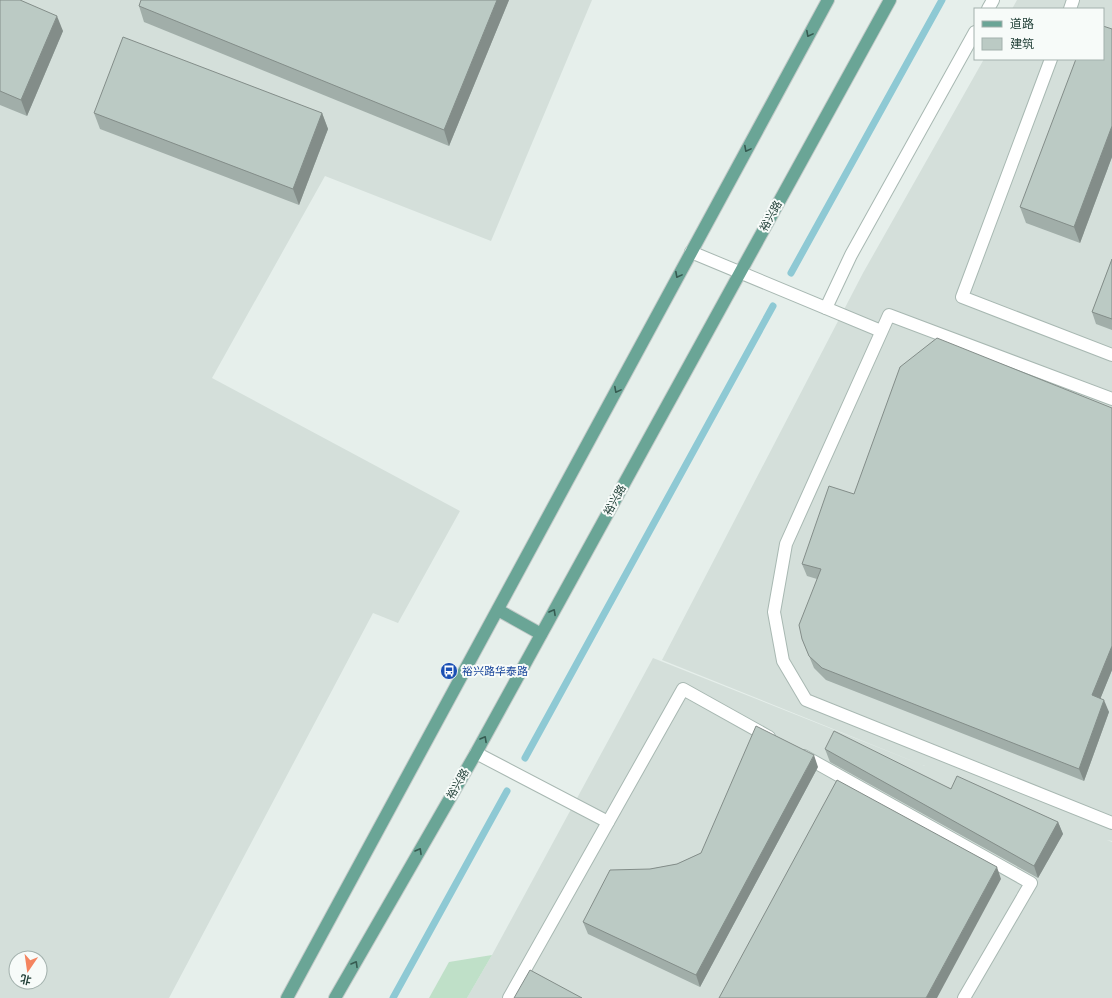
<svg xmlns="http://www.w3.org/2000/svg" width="1112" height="998" font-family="Rubik,'Noto Sans SC',sans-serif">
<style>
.built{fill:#d4dfda;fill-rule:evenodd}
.green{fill:#bfe0c8}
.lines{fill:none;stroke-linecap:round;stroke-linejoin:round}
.stream{stroke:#8ec9d4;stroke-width:7}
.minor-casing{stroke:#a8b8b2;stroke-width:14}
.major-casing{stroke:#c2cac8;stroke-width:14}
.minor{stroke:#fff;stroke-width:12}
.major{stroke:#6aa596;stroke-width:12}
.wall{fill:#a1aea9}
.shaded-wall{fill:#838d89}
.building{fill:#bbcac4;stroke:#838d89}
.oneway{stroke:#365b51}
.labels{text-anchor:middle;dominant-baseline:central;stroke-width:4;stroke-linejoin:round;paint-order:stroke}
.street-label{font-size:11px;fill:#24423a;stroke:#f7fbf9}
.transit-label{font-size:11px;fill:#164399;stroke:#f7fbf9;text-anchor:start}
</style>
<rect width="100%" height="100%" fill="#e6efeb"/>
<g class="built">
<path d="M0,0h592l-101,241 -166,-65 -113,202 248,133 -62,112 -25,-10 -204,385h-169zM16,958h24v24h-24z"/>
<path d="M1017,0h95v841l-5,-1 5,2v156h-645l25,-43 161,-297 272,108 -263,-106 201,-387 121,-214h119v-50h-91z"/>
</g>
<path class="green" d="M492,955l-25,43h-38l20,-36z"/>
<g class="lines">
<g class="stream">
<path d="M791,273l151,-273"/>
<path d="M525,758l248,-452"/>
<path d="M393,998l114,-207"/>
</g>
<g class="minor-casing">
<g id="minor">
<path d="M988,9l5,-9"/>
<path d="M1070,9l3,-9"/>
<path d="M1051,59l-89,238 150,58"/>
<path d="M691,252l190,79"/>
<path d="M826,308l25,-53 124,-223"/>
<path d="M1112,399l-223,-84 -103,229 -12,68 9,49 23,39 306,123"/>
<path d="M476,753l132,69"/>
<path d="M804,756l227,127 -67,115"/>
<path d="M509,998l174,-309 86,48"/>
</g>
</g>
<g class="major-casing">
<g id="major">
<path d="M498,610l43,24"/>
<path d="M287,998l541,-998"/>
<path d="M335,998l141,-245 414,-753"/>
</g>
</g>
<use href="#minor" class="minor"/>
<use href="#major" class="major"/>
</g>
<g class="wall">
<path d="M0,0l63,31 -36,85 -27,-11z"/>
<path d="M509,0l-60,146 -305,-124 -5,-16z"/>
<path d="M1112,29v128l-32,86 -54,-20 -6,-16z"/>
<path d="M94,113h228l6,16 -29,76 -199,-76z"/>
<path d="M1112,259v71l-16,-6 -4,-12z"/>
<path d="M1112,408v262l-12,29 9,13 -25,69 -258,-101 -12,-12 -12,-29 15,-60 -10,-3 -5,-12z"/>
<path d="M825,749l233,73 5,12 -25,44 -208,-116z"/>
<path d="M818,767l-118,220 -112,-53 -5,-12 67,-53 27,-5 24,-11z"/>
</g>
<g class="shaded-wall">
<path d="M497,0h12l-60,146 -5,-16z"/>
<path d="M57,16l6,15 -36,85 -6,-16z"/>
<path d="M322,113l6,16 -29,76 -6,-16z"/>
<path d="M1112,126v31l-32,86 -6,-16z"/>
<path d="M1112,646v24l-15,37 -5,-12z"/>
<path d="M1104,700l5,12 -25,69 -5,-12z"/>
<path d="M814,755l4,12 -118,220 -4,-12z"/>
<path d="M1058,822l5,12 -25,44 -4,-12z"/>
<path d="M997,867l4,12 -64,119h-11z"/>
</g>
<g class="building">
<path d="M0,0h20l37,16 -36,84 -21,-9z"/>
<path d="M141,0h356l-53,130 -305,-124z"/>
<path d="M1103,26l9,3v97l-38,101 -54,-20 56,-148h27z"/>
<path d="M123,37l199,76 -29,76 -199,-76z"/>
<path d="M1112,259v60l-20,-7z"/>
<path d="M937,338l175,70v238l-20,49 12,5 -25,69 -257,-101 -13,-12 -7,-17 -3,-14 22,-56 -19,-5 27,-78 25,8 46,-127z"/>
<path d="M756,726l58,29 -118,220 -113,-53 27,-52 40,-1 27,-5 24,-11z"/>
<path d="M834,731l117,58 6,-13 101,46 -24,44 -209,-117z"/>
<path d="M837,780l160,87 -71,131h-207z"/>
<path d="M530,970l52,28h-68z"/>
</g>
<defs><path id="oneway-chevron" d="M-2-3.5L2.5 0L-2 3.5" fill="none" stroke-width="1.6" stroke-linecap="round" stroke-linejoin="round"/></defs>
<g class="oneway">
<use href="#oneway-chevron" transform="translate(809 34) rotate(118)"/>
<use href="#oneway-chevron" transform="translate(747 149) rotate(118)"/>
<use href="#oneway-chevron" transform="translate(678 275) rotate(118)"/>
<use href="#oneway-chevron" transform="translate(617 390) rotate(118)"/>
<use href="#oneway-chevron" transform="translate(553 612) rotate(-61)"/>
<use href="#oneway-chevron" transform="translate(484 739) rotate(-61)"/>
<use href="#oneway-chevron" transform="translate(419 851) rotate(-60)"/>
<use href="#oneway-chevron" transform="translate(355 964) rotate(-60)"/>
</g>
<defs>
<g id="bus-disc" transform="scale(0.9)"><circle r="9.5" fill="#1a4fb4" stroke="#f7fbf9"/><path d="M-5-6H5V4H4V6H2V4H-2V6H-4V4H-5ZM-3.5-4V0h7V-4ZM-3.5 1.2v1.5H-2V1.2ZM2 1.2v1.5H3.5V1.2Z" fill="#fff"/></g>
</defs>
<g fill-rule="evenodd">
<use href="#bus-disc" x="449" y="671"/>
</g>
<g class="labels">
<g class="street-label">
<text transform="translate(771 216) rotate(-61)">裕兴路</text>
<text transform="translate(615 500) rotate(-61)">裕兴路</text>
<text transform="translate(458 784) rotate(-60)">裕兴路</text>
</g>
<g class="transit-label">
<text x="462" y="671">裕兴路华泰路</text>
</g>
</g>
<rect x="974" y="8" width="130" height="52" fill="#f7fbf9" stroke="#a3b1ad"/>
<rect x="982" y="21" width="20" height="6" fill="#6aa596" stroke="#a3b1ad"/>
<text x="1010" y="28" font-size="12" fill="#24423a">道路</text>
<rect x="982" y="38" width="20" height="12" fill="#bbcac4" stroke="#a3b1ad"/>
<text x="1010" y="48" font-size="12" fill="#24423a">建筑</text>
<g transform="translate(28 970) rotate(193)"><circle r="19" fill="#f7fbf9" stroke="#a3b1ad"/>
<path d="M0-3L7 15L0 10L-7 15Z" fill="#f4845f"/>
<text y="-6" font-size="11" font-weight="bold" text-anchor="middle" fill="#24423a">北</text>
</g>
</svg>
